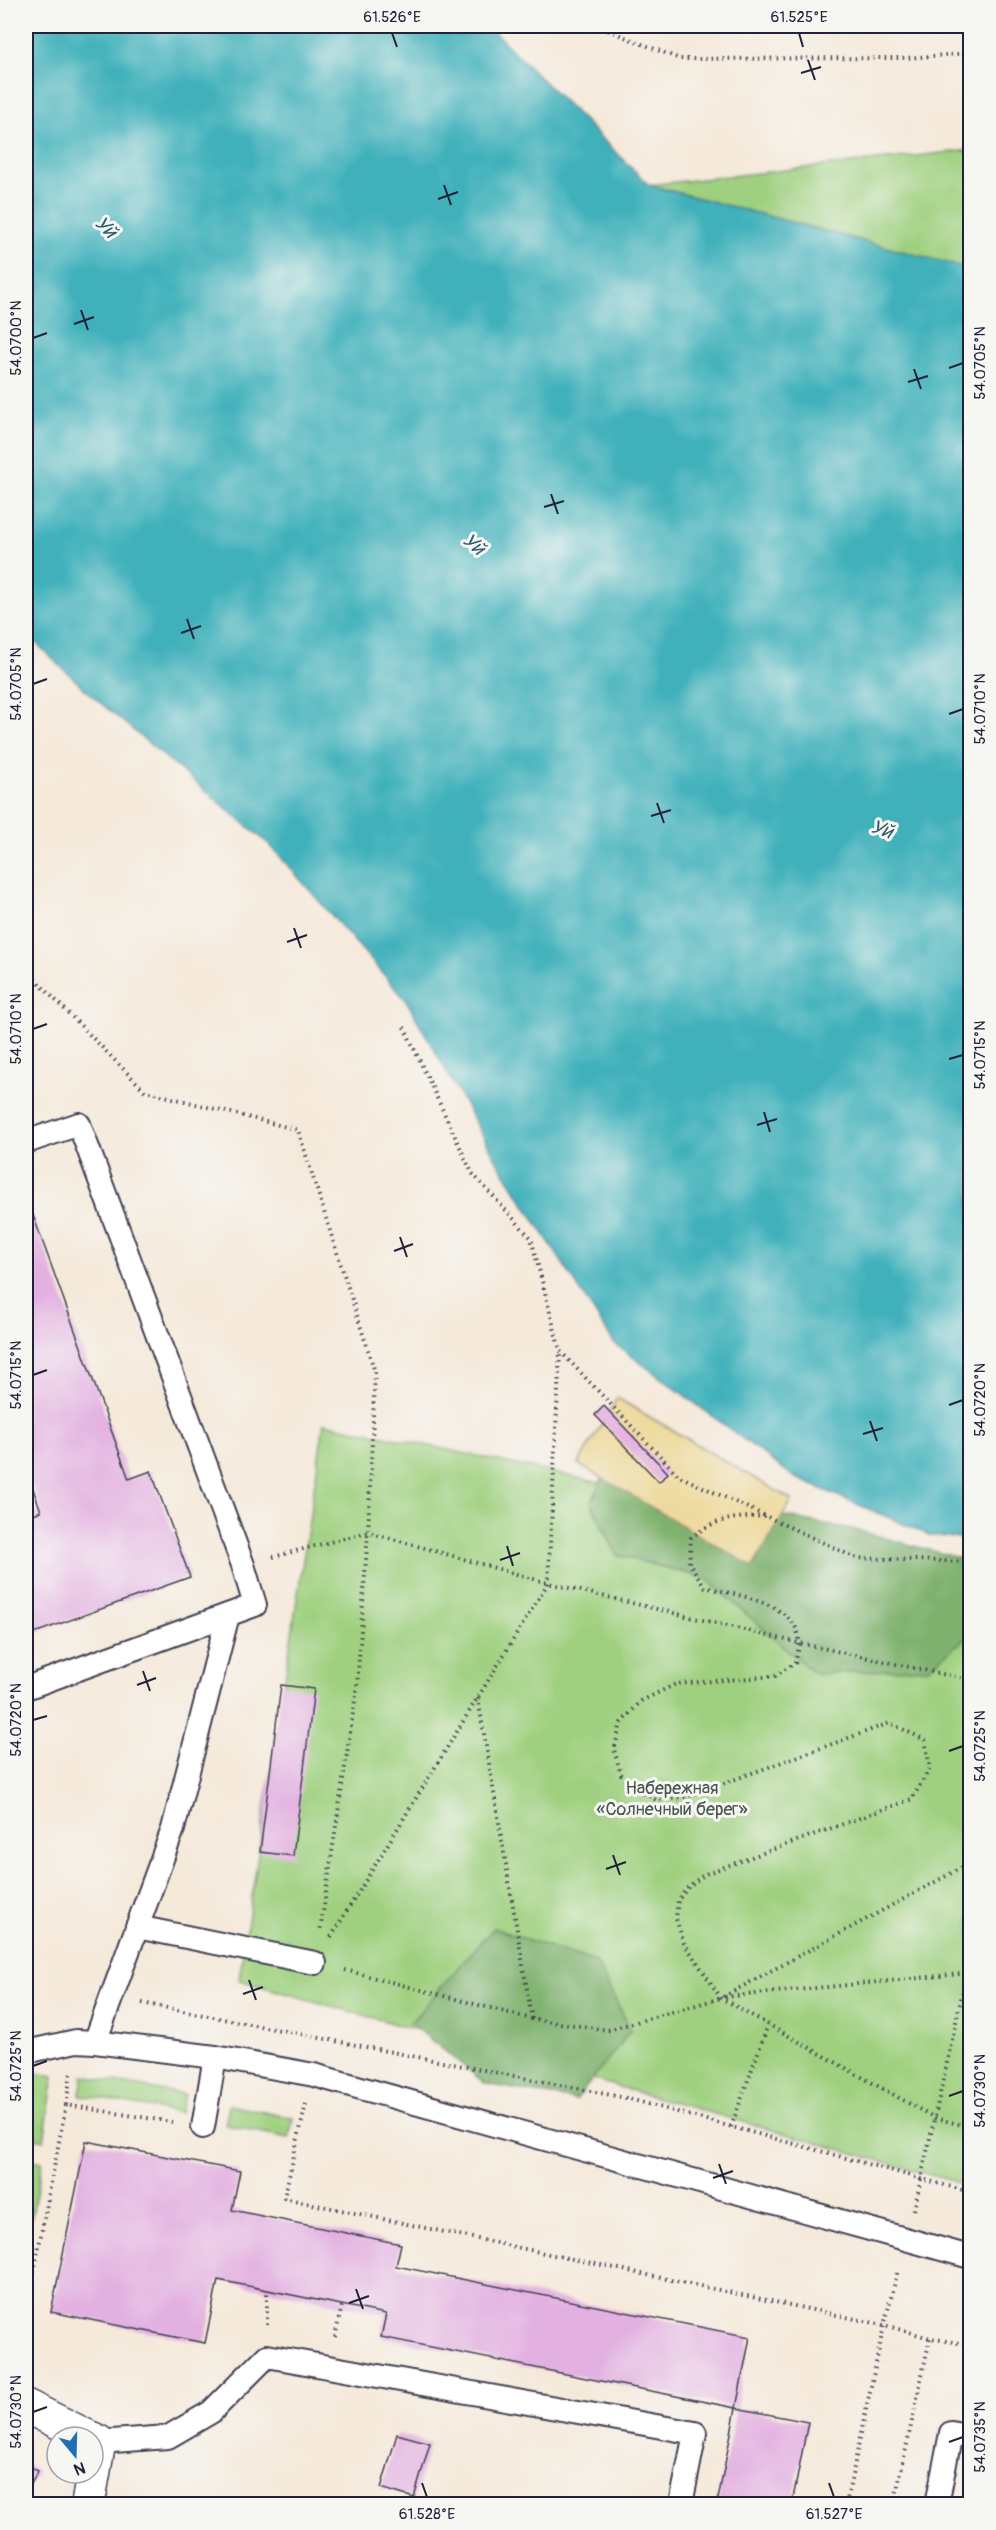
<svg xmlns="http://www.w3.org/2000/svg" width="996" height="2530" font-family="Pangolin,sans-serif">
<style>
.green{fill:#9fd07f;stroke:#60795d;stroke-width:1.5}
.forest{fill:#7fb26e;stroke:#506a54;stroke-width:1.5}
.sand{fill:#eeda9e;stroke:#887e6c;stroke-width:1.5}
.water{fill:#41b1bb;stroke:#326a7b;stroke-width:1.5}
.building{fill:#e3b1e1}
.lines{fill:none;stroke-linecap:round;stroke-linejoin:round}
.service-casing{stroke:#424053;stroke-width:26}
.minor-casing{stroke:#424053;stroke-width:36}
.path{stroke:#424053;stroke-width:4;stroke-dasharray:1.5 4.5;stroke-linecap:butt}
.service{stroke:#fff;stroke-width:22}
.minor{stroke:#fff;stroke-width:33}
.ticks{fill:none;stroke:#22223b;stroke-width:2}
.labels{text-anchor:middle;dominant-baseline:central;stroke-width:6;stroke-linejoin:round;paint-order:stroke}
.park-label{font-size:18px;fill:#48564f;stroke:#f6f6f2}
.water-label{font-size:20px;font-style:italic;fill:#2e5b6e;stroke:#f6f6f2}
.neatline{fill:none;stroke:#22223b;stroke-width:2}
.ticks-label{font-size:15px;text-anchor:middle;fill:#22223b}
</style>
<rect width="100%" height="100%" fill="#f6f6f2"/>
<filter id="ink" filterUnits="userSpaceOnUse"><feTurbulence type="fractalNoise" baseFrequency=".0167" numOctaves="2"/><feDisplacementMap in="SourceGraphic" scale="12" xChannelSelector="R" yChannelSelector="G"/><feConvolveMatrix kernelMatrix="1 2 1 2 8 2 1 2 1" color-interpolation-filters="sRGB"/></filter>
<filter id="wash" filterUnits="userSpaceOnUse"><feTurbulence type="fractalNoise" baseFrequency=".008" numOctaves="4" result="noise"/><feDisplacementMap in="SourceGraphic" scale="24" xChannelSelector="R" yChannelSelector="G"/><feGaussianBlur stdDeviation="1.35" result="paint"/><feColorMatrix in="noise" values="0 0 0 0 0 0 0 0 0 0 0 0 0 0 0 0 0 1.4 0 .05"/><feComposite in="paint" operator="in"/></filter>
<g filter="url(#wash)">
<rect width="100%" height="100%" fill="#f5e9da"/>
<g class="green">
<path d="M970,150v119l-321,-84z"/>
<path d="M324,1423l646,140v623l-731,-206z"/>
<path d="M35,2073l19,3 -10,64 -18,-3z"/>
<path d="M83,2076l101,18 -4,19 -100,-18z"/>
<path d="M229,2105l64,13 -4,20 -64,-13z"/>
<path d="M26,2159l16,3 -16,82z"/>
</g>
<g class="forest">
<path d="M612,1456l133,53 107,20 118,32v73l-41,34 -114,6 -110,-96 -88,-23 -26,-52z"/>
<path d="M493,1928l103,34 35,68 -55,70 -90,-16 -76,-61z"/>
</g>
<path class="sand" d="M617,1398l175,102 -39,67 -175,-103z"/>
<path class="water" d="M26,26h462l161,159 321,84v1270l-39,-3 -137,-59 -180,-134 -114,-177 -94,-166 -136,-155 -180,-151 -64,-60z"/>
<g id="blocks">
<g class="building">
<path d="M26,1196l103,283 22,-8 39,106 -164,59v-119l15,-6 -15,-42z"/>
<path d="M604,1406l64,67 -9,9 -64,-67z"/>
<path d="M281,1685l33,4 -21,167 -33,-4z"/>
<path d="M86,2141l154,30 -8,39 169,34 -5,22 354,71 -14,71 -355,-71 5,-23 -168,-34 -13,63 -154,-31z"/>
<path d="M736,2408l72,14 -16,82h-75z"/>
<path d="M397,2434l33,9 -16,55 -33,-10z"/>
<path d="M26,2464l12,7 -12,22z"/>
</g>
</g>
</g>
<g filter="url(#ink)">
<use href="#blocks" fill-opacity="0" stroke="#424053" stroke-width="1.5"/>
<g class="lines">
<g class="service-casing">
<g id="service">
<path d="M26,1142l53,-18 164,441 12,40 -229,83"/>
<path d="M137,1927l178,36"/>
<path d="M95,2042l78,-213 55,-214"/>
<path d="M26,2052l50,-11 19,1 120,15 99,18 656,182"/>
<path d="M203,2127l12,-70"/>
<path d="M99,2442l69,-5 43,-25 56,-56 428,77 -14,71"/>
<path d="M937,2504l14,-71 19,4"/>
</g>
</g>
<g class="minor-casing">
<g id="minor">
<path d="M26,2406l62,31"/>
<path d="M88,2504l11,-62 -6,-3"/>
</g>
</g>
<g class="path">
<path d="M597,26l83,33 227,-1 63,-5"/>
<path d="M26,970l119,121 153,39 77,242 -7,160 -11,155 -37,245"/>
<path d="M404,1027l68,146 59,65 29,113 119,125 177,82 114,4"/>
<path d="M765,1516c-31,2 -49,1 -74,22l-2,25 16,24c30,8 96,16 94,57 0,6 -3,13 -4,19l-20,13 -99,8 -35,17 -20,22 -7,27 7,24 15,15 20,11 27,-2 207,-75 35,17 5,28 -18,31 -207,75 -16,12 -11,14 -2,19 8,24 37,55 214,120 35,9"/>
<path d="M273,1557l95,-25 180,51 251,60 171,37"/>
<path d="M478,1698l54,321"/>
<path d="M331,1937l217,-354 12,-231"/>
<path d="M345,1970l187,49 76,11 113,-32 249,-135"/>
<path d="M725,1997l245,-24"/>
<path d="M142,2003l484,95 344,94"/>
<path d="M306,2104l-22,94 600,127 14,-55"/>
<path d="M66,2105l5,-32"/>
<path d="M731,2127l37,-102"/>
<path d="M914,2210l56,-251"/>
<path d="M26,2313l40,-208 106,17"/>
<path d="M267,2325v-35"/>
<path d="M335,2337l7,-32"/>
<path d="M846,2504l38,-179 46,13 40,7"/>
<path d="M894,2504l36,-166"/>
</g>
<use href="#service" class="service"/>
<use href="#minor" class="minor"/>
</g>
</g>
<path class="ticks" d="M392,33l5,14M799,33l4,14M808,60l7,20M801,73l20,-6M444,185l7,20M438,199l20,-7M81,310l7,20M74,324l20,-7M33,338l14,-5M949,368l14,-5M914,369l7,20M908,382l20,-6M551,494l7,20M544,507l20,-6M187,619l7,20M181,633l20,-7M33,684l14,-5M949,714l14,-5M657,803l7,20M651,816l20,-6M294,928l7,20M287,942l20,-7M33,1029l14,-5M949,1059l14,-4M764,1112l6,20M757,1125l20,-6M400,1237l7,20M394,1251l19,-7M33,1375l14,-5M949,1405l14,-5M870,1421l7,20M863,1434l20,-6M507,1546l6,20M500,1560l20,-7M143,1671l7,20M137,1685l19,-7M33,1720l14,-4M949,1751l14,-5M613,1855l7,20M606,1869l20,-7M249,1980l7,20M243,1994l20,-7M33,2066l14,-5M949,2096l14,-5M719,2164l7,20M713,2178l20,-7M356,2289l7,20M349,2303l20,-7M33,2412l14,-5M949,2442l14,-5M422,2483l5,14M829,2483l5,14"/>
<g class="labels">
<g class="park-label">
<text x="672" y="1788">Набережная<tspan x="672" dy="21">«Солнечный берег»</tspan></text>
</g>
<g class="water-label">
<text transform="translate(106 227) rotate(44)">Уй</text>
<text transform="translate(474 544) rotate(40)">Уй</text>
<text transform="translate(882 829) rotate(19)">Уй</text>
</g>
</g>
<rect width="996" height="2530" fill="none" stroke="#f6f6f2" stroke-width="66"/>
<g transform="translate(75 2455) rotate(161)"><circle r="28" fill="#f6f6f2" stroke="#a1a1a9" stroke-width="1.5"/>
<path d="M0-4.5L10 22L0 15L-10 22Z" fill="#1f6fb2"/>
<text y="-9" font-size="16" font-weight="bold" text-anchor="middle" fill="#22223b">N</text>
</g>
<rect x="33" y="33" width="930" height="2464" class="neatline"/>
<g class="ticks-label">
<text x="392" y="22">61.526°E</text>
<text x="799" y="22">61.525°E</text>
<text transform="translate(16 338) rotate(-90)" y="5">54.0700°N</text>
<text transform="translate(980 363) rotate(-90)" y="5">54.0705°N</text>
<text transform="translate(16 684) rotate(-90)" y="5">54.0705°N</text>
<text transform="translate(980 709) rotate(-90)" y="5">54.0710°N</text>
<text transform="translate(16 1029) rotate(-90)" y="5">54.0710°N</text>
<text transform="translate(980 1055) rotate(-90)" y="5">54.0715°N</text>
<text transform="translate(16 1375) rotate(-90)" y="5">54.0715°N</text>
<text transform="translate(980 1400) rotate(-90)" y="5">54.0720°N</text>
<text transform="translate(16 1720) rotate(-90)" y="5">54.0720°N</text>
<text transform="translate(980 1746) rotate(-90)" y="5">54.0725°N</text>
<text transform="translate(16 2066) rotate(-90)" y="5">54.0725°N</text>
<text transform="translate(980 2091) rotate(-90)" y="5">54.0730°N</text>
<text transform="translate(16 2412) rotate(-90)" y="5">54.0730°N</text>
<text transform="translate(980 2437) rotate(-90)" y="5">54.0735°N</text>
<text x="427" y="2519">61.528°E</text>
<text x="834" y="2519">61.527°E</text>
</g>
</svg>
